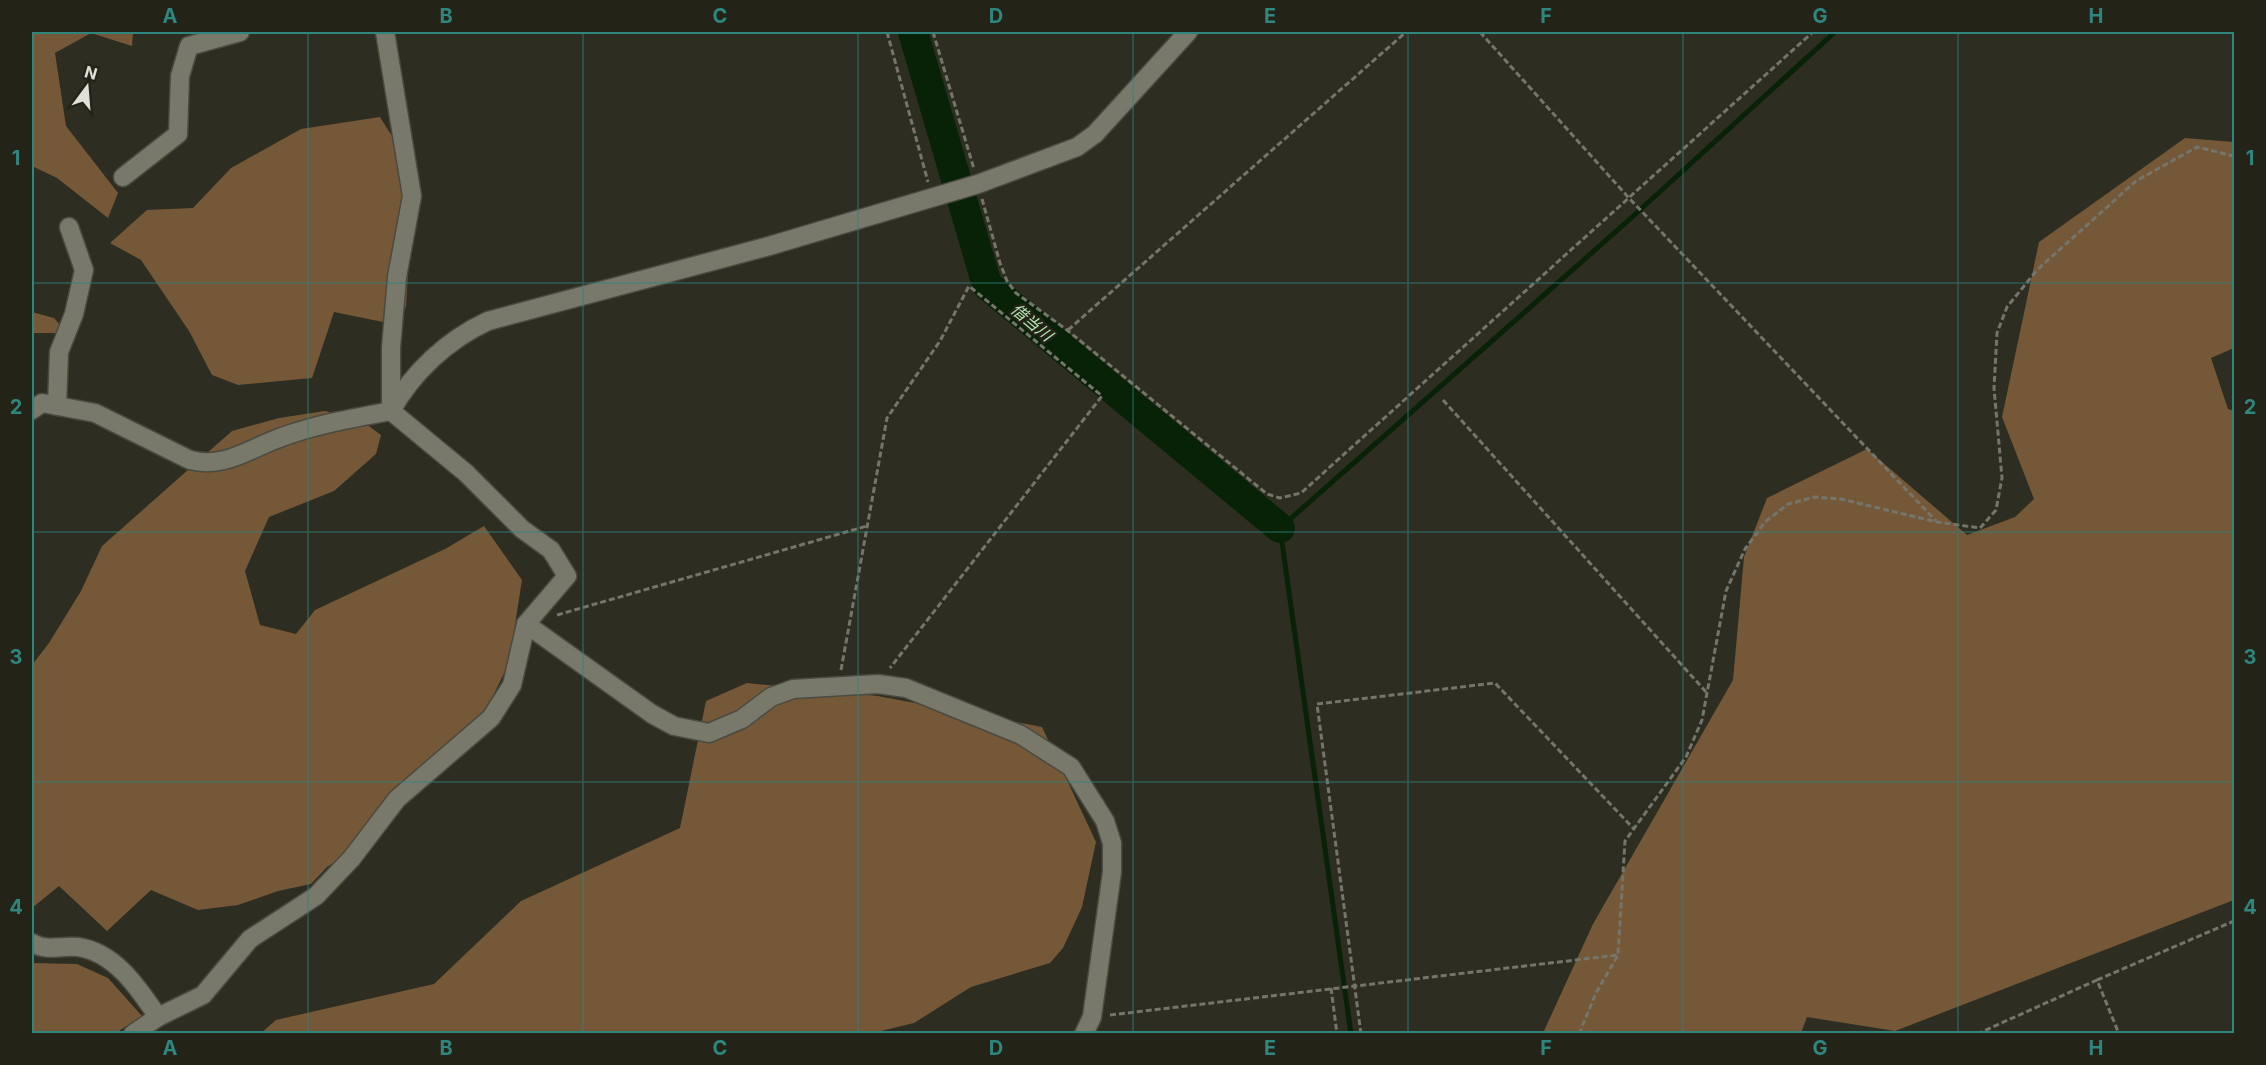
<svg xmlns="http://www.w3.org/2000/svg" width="2266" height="1065" font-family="Inter,'Noto Sans JP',sans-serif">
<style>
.forest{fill:#745838}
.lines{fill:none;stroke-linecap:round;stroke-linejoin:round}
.stream{stroke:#072207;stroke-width:5}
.river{stroke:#072207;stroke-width:30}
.minor-casing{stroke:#4b4a40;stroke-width:21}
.path{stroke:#75756b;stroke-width:3;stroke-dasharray:6 3;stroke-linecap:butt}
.minor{stroke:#78786b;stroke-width:18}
.grid{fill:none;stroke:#2e867e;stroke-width:1.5;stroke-opacity:0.55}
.labels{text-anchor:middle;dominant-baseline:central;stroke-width:5;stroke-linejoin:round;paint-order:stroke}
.water-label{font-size:16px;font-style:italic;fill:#b6e9b3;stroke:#232318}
.neatline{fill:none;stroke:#2e867e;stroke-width:2}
.grid-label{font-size:20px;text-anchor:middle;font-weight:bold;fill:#2e867e}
</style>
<rect width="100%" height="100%" fill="#2d2d21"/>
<g class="forest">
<path d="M32,32h101l-1,14 -41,-13 -36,20 11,73 52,67 -10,25 -51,-40 -25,-12z"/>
<path d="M380,117l34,54 -8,136 -23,15 -49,-10 -22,66 -74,7 -26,-10 -23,-44 -48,-71 -31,-17 37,-33 46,-2 38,-40 70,-39z"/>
<path d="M2185,138l49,4v206l-23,10 17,51 6,2v489l-339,131 -88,-14 -6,16h-258l50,-109 140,-244 11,-123 23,-59 100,-49 100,86 48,-18 19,-18 -32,-82 37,-175z"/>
<path d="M32,312l22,6 13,15h-35z"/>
<path d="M325,411l37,10 19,14 -5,19 -42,37 -65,26 -24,54 15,54 36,9 19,-24 130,-61 39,-23 38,54 -13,83 -37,76 -51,46 -57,59 -37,23 -16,17 -33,7 -40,14 -40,5 -47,-20 -44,41 -48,-45 -27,22v-243l17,-22 32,-52 21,-45 130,-115 47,-13z"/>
<path d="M747,683l131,13 164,31 54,115 -14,65 -19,41 -13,15 -79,24 -57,36 -41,10 -613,1 16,-14 158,-36 87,-83 159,-73 26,-127z"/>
<path d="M32,963l45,1 31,14 34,38 -26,17h-84z"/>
</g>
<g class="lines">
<path class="stream" d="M1351,1034l-71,-506 350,-309 205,-187"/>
<path class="river" d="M913,32l74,253 293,243"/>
<g class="minor-casing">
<g id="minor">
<path d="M385,32l27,164 -15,81 -6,71v62"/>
<path d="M123,177l55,-43 2,-58 9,-30 51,-14"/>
<path d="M57,406l2,-54 15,-38 10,-44 -15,-43"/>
<path d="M32,410l10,-7 53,10 95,47c35,9 60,-12 92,-23 35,-13 72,-19 109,-26l75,62 56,56 29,21 16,26 -41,48 -14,61 -21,33 -94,81 -45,59 -36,38 -66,43 -47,56 -45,22 -25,17"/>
<path d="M391,411c21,-38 56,-71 97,-90l281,-75 209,-62 99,-37 18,-13 93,-102"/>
<path d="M526,624l126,90 22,12 35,7 33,-14 29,-22 22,-8 85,-5 28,4 115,47 50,32 34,54 7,22v29l-20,145 -8,17"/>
<path d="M32,943c16,9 29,2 46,4 37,5 61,42 80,70"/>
</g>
</g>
<g class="path">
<path d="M887,32l41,150"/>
<path d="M933,32l41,137"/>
<path d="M1480,32l148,165 308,324"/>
<path d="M982,199l18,64 7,18 9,12 51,37 200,164 13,4 21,-5 512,-461"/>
<path d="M1068,330l338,-298"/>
<path d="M1443,400l264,293"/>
<path d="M557,615l310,-89"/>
<path d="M841,670l46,-252 53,-77 29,-55 133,110 -212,272"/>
<path d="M2097,980l137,-59"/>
<path d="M1331,988l6,46"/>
<path d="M1110,1015l508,-60"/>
<path d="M1361,1034l-44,-330 178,-21 139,146"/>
<path d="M1579,1034l17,-41 22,-38 7,-114 61,-84 16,-37 24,-129 19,-42 20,-27 23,-18 27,-7 26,2 96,23 43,6 16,-18 6,-32 -8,-90 3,-55 10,-26 30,-37 99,-89 61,-34 37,9"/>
<path d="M1977,1034l120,-54 22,54"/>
</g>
<use href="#minor" class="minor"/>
</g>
<path class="grid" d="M308,32v1002M583,32v1002M858,32v1002M1133,32v1002M1408,32v1002M1683,32v1002M1958,32v1002M32,283h2202M32,532h2202M32,782h2202"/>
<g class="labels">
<g class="water-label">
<text transform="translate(1032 322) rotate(40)">借当川</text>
</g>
</g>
<rect width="2266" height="1065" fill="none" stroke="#232318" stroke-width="66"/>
<g transform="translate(87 87) rotate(16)" stroke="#232318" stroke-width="4.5" paint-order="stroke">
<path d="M0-4.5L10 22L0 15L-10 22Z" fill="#e0e0d9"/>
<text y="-9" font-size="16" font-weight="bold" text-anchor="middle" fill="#e0e0d9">N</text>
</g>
<rect x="33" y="33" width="2200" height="999" class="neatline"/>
<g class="grid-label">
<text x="170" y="23">A</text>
<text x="446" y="23">B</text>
<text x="720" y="23">C</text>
<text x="996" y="23">D</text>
<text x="1270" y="23">E</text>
<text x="1546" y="23">F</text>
<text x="1820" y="23">G</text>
<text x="2096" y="23">H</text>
<text x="16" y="165">1</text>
<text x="2250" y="165">1</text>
<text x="16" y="414">2</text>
<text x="2250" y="414">2</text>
<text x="16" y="664">3</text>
<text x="2250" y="664">3</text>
<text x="16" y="914">4</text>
<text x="2250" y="914">4</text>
<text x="170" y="1055">A</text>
<text x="446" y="1055">B</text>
<text x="720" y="1055">C</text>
<text x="996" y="1055">D</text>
<text x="1270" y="1055">E</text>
<text x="1546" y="1055">F</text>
<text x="1820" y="1055">G</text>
<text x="2096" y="1055">H</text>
</g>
</svg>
